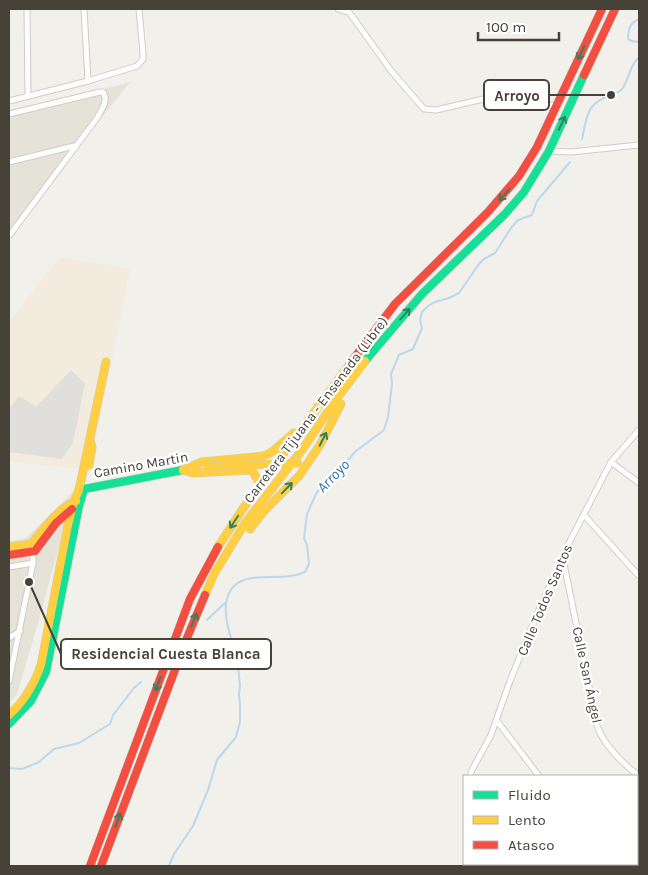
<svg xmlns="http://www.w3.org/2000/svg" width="648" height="875" font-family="Karla,sans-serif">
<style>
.residential{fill:#e5e2d8}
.commercial{fill:#f3ecde}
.parking{fill:#e0dfdb}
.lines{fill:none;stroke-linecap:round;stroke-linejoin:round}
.stream{stroke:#bcd7ee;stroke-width:2}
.street-casing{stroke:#cfcdc8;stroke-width:7}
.fast-casing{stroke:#d0cdc2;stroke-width:9}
.slow-casing{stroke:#d0cdc2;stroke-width:9}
.jam-casing{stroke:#d0cdc2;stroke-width:9}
.street{stroke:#fdfdfc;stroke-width:5}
.fast{stroke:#16e098;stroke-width:8}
.slow{stroke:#ffcf43;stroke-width:8}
.jam{stroke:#f24e42;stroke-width:8}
.slow-bridge-casing{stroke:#d0cdc2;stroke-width:9;stroke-linecap:butt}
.slow-bridge{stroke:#ffcf43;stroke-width:8}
.oneway{stroke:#33815e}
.labels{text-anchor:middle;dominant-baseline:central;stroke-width:4.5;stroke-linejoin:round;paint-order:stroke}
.street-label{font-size:14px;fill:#474237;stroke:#fff}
.water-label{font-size:15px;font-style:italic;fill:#3173b2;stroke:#fff}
.leader{fill:none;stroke:#474237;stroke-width:2}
.callout-dot{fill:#474237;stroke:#fff;stroke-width:2}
.callout{fill:#fff;stroke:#474237;stroke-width:2}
.callout-label{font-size:15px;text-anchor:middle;font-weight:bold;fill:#474237}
</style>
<rect width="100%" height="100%" fill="#f1f0eb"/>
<g class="residential">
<path d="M130,82l-94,118 -27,37v-122z"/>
<path d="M74,491l-36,132 -21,72 -8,8v-162l17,-3z"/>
</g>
<path class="commercial" d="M60,257l70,12 -40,201 -81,-9v-139z"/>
<path class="parking" d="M71,370l14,13 -12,60 -11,16 -53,-7v-43l10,-13 17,11z"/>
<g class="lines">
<g class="stream">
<path d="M639,19c-9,4 -11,10 -11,20l4,2 7,1"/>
<path d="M582,139c5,-22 4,-35 27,-43 6,-2 10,-3 14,-8 7,-12 5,-20 16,-31"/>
<path d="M207,620l18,-17"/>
<path d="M232,641c-8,-23 -14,-58 20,-63 18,-3 35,2 53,-6l4,-8 -2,-19 -3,-7 3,-24 10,-22 27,-22 4,-10 8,-9 28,-21 4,-13 4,-33 -1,-10 8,-19 14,-6 9,-21 -2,-8 2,-8 6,-6 7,-4 14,-4 10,-5 20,-29 5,-5 11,-6 16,-25 7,-8 14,-5 5,-14 33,-39"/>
<path d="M9,768l13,1 17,-7 15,-13 25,-6 31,-19 3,-9 21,-27 7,-6"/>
<path d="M169,866l5,-12 19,-28 15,-36 9,-30 19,-23 4,-15v-17l-1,-11 1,-9 -3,-27"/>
</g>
<g class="street-casing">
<g id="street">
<path d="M27,9l1,87"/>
<path d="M84,9l4,72"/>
<path d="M338,9l11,3 43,60 32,37 12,1 56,-13 64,9"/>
<path d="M9,101l79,-20 49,-15 6,-7v-6l-4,-44"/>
<path d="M9,114l91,-22h3c6,9 -2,18 -6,26l-88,118"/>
<path d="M549,151l22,1 68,-7"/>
<path d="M9,162l65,-16"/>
<path d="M611,462l28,21"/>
<path d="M584,515l55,61"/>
<path d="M563,559l34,167c8,21 25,37 42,50"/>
<path d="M9,567l24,-4"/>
<path d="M9,638l11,-7"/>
<path d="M9,681l24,-118v-14"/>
<path d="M497,721l42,55"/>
<path d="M470,776l2,-6 19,-35 19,-54 25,-62 36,-80 40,-77 28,-32"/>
<path d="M497,864l2,2"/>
<path d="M546,864v2"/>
<path d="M612,864l3,2"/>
<path d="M487,866v-2"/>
<path d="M504,866l1,-2"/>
</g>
</g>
<g class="fast-casing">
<g id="fast">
<path d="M365,361l57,-67 83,-80 19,-22 25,-41 35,-76"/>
<path d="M79,490l109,-21"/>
<path d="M9,724l22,-23 15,-29 33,-166 4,-13"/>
</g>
</g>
<g class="slow-casing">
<g id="slow">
<path d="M89,465l3,-18 -2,-7"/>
<path d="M183,470l19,-8 62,-6 8,-4 22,-19"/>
<path d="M183,470l10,3 57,-3 3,2 7,12"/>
<path d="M250,529l14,-18 35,-35 21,-31 21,-41"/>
<path d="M9,547l22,-3c13,-15 26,-35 45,-43"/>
<path d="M218,547l24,-37 110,-149"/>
<path d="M205,595l9,-21 31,-51 57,-73 33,-49 30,-40"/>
<path d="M9,715c16,-14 25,-30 32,-50l27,-140 6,-24 5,-11 27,-128"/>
</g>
</g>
<g class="jam-casing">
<g id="jam">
<path d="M584,75l31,-66"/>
<path d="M352,361l43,-57 93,-92 31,-36 18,-29 65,-138"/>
<path d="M9,555l26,-4 21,-28 16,-14"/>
<path d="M90,866l100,-267 28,-52"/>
<path d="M101,866l86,-228 18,-43"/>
</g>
</g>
<use href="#street" class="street"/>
<use href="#fast" class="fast"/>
<use href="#slow" class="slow"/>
<use href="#jam" class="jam"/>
<g class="slow-bridge-casing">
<path id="slow-bridge" d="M208,467l90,-4"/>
</g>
<use href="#slow-bridge" class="slow-bridge"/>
</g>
<defs><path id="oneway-shaft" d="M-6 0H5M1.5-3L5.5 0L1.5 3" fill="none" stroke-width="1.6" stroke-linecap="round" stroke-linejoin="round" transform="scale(1.25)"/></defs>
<g class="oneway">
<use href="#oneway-shaft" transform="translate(581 53) rotate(116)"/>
<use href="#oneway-shaft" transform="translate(562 123) rotate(-65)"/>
<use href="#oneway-shaft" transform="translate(504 195) rotate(131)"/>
<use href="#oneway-shaft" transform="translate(405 314) rotate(-48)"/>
<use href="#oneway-shaft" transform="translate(323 439) rotate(-63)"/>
<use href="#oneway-shaft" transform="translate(287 488) rotate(-46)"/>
<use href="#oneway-shaft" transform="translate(234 522) rotate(123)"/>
<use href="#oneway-shaft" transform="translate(194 620) rotate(-68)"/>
<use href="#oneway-shaft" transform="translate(158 684) rotate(110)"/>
<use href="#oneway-shaft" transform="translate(118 820) rotate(-70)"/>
</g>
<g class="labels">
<g class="street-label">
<text transform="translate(316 410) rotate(-53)">Carretera Tijuana - Ensenada (Libre)</text>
<text transform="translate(141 465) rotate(-10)">Camino Martin</text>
<text transform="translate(545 600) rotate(-67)">Calle Todos Santos</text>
<text transform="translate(587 675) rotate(78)">Calle San Ángel</text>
</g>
<g class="water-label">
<text transform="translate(333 476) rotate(-46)">Arroyo</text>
</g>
</g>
<path class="leader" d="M611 95L549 95M29 582L61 654"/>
<g class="callout-dot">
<circle cx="611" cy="95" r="5"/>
<circle cx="29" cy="582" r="5"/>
</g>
<g class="callout">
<rect x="484" y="80" width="65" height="30" rx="5"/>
<rect x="61" y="639" width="210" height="30" rx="5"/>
</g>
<g class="callout-label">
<text x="517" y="101">Arroyo</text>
<text x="166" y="659">Residencial Cuesta Blanca</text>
</g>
<rect width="648" height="875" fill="none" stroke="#474237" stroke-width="20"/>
<rect x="463" y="775" width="175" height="90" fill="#ffffff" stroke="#b5b3af"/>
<rect x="473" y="791" width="25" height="8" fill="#16e098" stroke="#b5b3af"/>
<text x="508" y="800" font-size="15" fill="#474237">Fluido</text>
<rect x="473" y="816" width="25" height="8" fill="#ffcf43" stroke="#b5b3af"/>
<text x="508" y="825" font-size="15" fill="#474237">Lento</text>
<rect x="473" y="841" width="25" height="8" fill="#f24e42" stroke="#b5b3af"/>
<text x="508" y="850" font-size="15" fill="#474237">Atasco</text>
<path d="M478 32v8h81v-8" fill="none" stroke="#474237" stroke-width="2.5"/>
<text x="486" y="32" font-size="15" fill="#474237" stroke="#ffffff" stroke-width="4" paint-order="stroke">100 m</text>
</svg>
